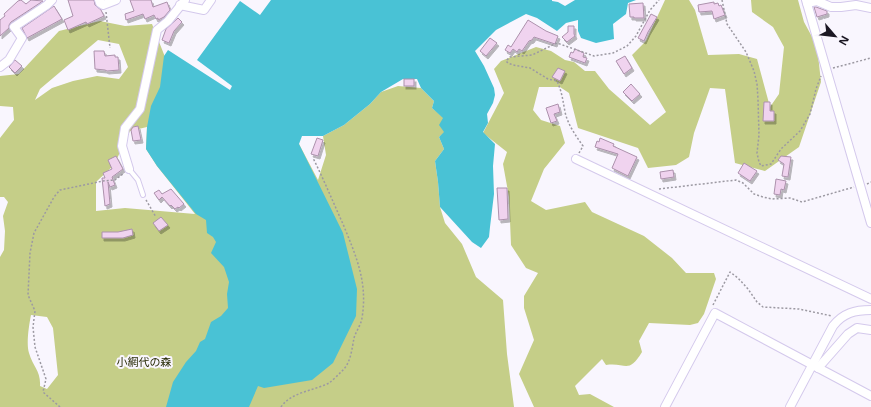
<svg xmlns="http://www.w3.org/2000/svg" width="871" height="407" font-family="'Noto Sans','Noto Sans JP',sans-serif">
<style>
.green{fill:#c5ce88;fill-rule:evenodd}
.water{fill:#49c2d5}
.building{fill:#f0d3ef;stroke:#ac91ac;filter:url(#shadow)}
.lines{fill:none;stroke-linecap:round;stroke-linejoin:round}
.service-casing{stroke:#d4c9ec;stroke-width:6}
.minor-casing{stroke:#d4c9ec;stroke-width:10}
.path{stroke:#9c99a2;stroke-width:1.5;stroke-dasharray:2 2;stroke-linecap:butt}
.service{stroke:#fff;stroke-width:4}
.minor{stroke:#fff;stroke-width:8}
.labels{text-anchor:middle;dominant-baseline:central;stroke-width:4;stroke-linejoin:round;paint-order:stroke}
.park-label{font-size:11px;fill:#292c07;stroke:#f9f6fe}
</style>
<defs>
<filter id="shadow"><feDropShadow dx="2" dy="3" stdDeviation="0" flood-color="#0004"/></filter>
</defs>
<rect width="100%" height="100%" fill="#f9f6fe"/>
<g class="green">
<path d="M665,0h24l6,10 13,45 31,-1 18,5 13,48 9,-13 5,-47 -11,-20 -21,-15 -1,-12h47l6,22 13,24 4,36 -22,65 -34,24 -30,-8 -10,-74 -15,-1 -16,45 -5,24 -13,8 -28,3 -10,-20 -60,-20 -9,-35 -9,-6h-21l-6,23 8,10 19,6 5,17 -21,26 -13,32 15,9 39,-8 7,10 52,24 28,22 14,15h28l2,6 -12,35 -6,9 -8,2 -41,-2 -10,18 3,11c-14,23 -16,10 -36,13l-4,-6 -27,27 4,9 11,-1 24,13h-80l-15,-33 15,-34 -10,-32v-12l14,-23 -12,-5 -15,-23 -2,-48 -6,-33 4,-12 -24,-19 21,-40 -10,-24 7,-8 35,-14 15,4 14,9 9,2 11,9h10l14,18 41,36 16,-13 -34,-57 14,-14z"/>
<path d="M100,21l25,5 27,-2 26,66 121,54 19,36 8,-25 -3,-19 21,-11 26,-21 11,-12 17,-6 23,2 13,13 -2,7 12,10v15l-5,4 5,12 -9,12 3,21 2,25 5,16 17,21 14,33 27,23 4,54 7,53h-514v-150l4,-7 1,-19 -2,-15 5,-14 -4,-5h-4v-59l14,-18 -1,-13 -13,-1v-30l19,-2 40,-43zM98,40l21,4 9,23 -9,12 -22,-3 -24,5 -21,7 -17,12 5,-11zM147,127l-1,22 11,17 38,48 -70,-6 -29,3v-29l18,-17 16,-34zM31,315l16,2 6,11 5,47 -11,14 -7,-3c1,-15 -7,-19 -11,-33 -3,-9 0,-28 2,-38z"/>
</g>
<path class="water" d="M271,0h281v1l6,1 7,4 10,-6h61l-8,3 -2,11 -13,10 1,15 -18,4 -15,-5 -3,-7v-11l-12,3 -9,8 -20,-13 -11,-4 -30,16 -21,21 9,15 10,22 1,7 -2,8 -6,11 1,9 -5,9 12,12 -2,22 1,28 -4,33 -1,10 -8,11 -9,-6 -32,-35 -2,-25 -3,-21 9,-12 -5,-12 5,-5 -5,-7 4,-7 -11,-10 2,-7 -13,-13 -4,-9h-14l-22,13 -11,12 -26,21 -21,11h-21l-3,8 44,89 14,56 -1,27 -23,47 -21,17 -48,8 -6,-2 -9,21h-83l7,-25 13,-20 10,-11 4,-9 5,-3 6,-17 10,-6 7,-8 -1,-14 2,-12 -5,-15 -13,-14 5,-11 -3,-5 -6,-4 -1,-13 -10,-6 -39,-48 -11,-17 1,-22 4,-21 9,-19 4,-31 4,-6 62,40 2,-4 -35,-26 43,-59 20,14z"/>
<g class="building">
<path d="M21,0l5,4 5,-4 12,1 -32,21 -2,3v3l-9,8v-16l5,-4 -1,-2 14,-13z"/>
<path d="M68,0h26l1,5 6,5 3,6 -17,8 -1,-2 -18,8 -4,-10 9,-4z"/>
<path d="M130,0h21l2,7 14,-5 3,8 -6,7 -6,3v-2l-2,1 -2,-4 -9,4 -2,-5 -17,6 -1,-6 9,-3z"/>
<path d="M714,2v2l4,-1 1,3 2,-1 4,10 -11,4 -2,-8 -13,1 -1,-7z"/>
<path d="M643,3l1,15h-10v-1h-4l-1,-13z"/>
<path d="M54,6l8,13 -35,19 -5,-10z"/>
<path d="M814,7h2l11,4v3l-10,3z"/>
<path d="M651,14l6,3 -9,15 -4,9 -6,-3z"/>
<path d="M178,18l4,4 -8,9 -5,12 -7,-3 4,-11z"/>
<path d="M528,20l18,11 12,5 -3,8 -21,-7 -2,3 -3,1 -7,10 -3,-2 -2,3 -4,-3 -3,4 -5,-3 3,-5 3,2z"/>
<path d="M568,26h6v8l1,2 -8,6 -5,-5 6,-5z"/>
<path d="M490,38l7,5 -11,13 -6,-5z"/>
<path d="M575,49l9,4 -1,4 4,1 -2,5 -16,-6 2,-5 2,1z"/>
<path d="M94,51h10l1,5 10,-1v2h3l1,13 -12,1 -2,-1 -10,-1z"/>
<path d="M625,56l7,12 -8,6 -8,-13z"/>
<path d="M15,60l7,6 -7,7 -6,-6z"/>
<path d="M558,68l7,3 -5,10 -8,-4z"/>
<rect x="404" y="79" width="10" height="7"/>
<path d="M631,84l9,10 -8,7 -9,-9z"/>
<path d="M764,102h6v9h4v10h-11z"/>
<path d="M558,104l2,8 -6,2 3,7 -6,2 -5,-15z"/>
<path d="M138,126l3,14 -8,1 -2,-11 2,-3z"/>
<path d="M317,138l6,2 -5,16 -7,-2z"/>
<path d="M600,138l14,6 -1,2 24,11 -9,19 -16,-8 6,-14 -23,-7 2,-6 2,1z"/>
<path d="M116,156l7,13 -11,8 3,8 -5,2 -2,-5 2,22 -5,2 -3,-28h3l-2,-5 9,-4 -4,-9z"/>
<path d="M781,156l10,1 -3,20 -6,-1 2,-12 -6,-4z"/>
<path d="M744,163l13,8 -7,10 -12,-8z"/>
<path d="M673,170l1,7 -13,2 -1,-7z"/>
<path d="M776,179l10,2 -2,9 -3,-1 -1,6 -6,-1z"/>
<path d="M497,188h10l1,31 -9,1z"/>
<path d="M171,189l13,15 -5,4 -1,-1 -3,2 -4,-4 -1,1 -8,-9 -3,3 -5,-7 5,-3 3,4z"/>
<path d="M161,217l7,8 -9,6 -6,-8z"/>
<path d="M132,229l1,6 -10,3h-21v-6h16z"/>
</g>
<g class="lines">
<g class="service-casing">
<path id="service" d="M129,169l9,11 5,15"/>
</g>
<g class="minor-casing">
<g id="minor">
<path d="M99,0l1,3 3,2 13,-5"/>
<path d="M806,0l65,223"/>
<path d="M807,3l10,-2 14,6h10l15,-2 15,3"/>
<path d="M180,5l24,5 7,-10"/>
<path d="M0,67l9,-7 13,-22 -8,-11 33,-22 5,-5"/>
<path d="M576,159l295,140"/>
<path d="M129,169l-7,-23 3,-18 15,-19 17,-79 11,-9 17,-21"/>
<path d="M818,368l30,-34 9,-6 14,2"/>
<path d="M665,407l50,-94 156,83"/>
<path d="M790,407l43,-81c10,-13 22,-16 38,-16"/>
</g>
</g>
<g class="path">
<path d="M722,0l5,24 19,28 8,19 3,13 1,15 1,36 -2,18 2,9 2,4 10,-2 10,-15 19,-18 10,-17 6,-25 5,-13"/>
<path d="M106,12l4,36"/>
<path d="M833,68l38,-10"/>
<path d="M579,153l4,-7c-7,-10 -15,-21 -18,-34 -2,-11 -3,-20 -8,-31l-9,-2 -18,-11 -17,-3 -5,-2 -2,-2 4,-4 22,-2 25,-12 37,13 19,-3 14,-7 9,-10 14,-26 9,-10"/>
<path d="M867,184l4,-2"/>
<path d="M659,189l77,-9 7,3 11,11 9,3 9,2 18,-1 12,4 52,-15"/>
<path d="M146,200l10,17"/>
<path d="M713,305l17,-33 8,6 10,11 9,13 6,5 36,2 33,7"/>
<path d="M60,407l-17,-15 3,-13 -11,-32 -2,-20 2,-16 -7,-16 2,-42 4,-20 20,-36 6,-7 43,-9 12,-1 9,-7"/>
<path d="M281,407c10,-15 32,-16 48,-24 4,-3 9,-8 13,-12 9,-8 10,-23 12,-33 2,-7 7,-13 8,-20 6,-36 -6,-62 -19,-94 -10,-22 -19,-44 -30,-66"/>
</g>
<use href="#service" class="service"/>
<use href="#minor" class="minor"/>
</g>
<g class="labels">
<g class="park-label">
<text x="144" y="361">小網代の森</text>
</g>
</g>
<g transform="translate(835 36) rotate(118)" stroke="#f9f6fe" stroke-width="3" paint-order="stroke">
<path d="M0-3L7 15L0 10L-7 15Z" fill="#1b1723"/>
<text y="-6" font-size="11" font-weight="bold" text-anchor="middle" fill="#1b1723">N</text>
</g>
</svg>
